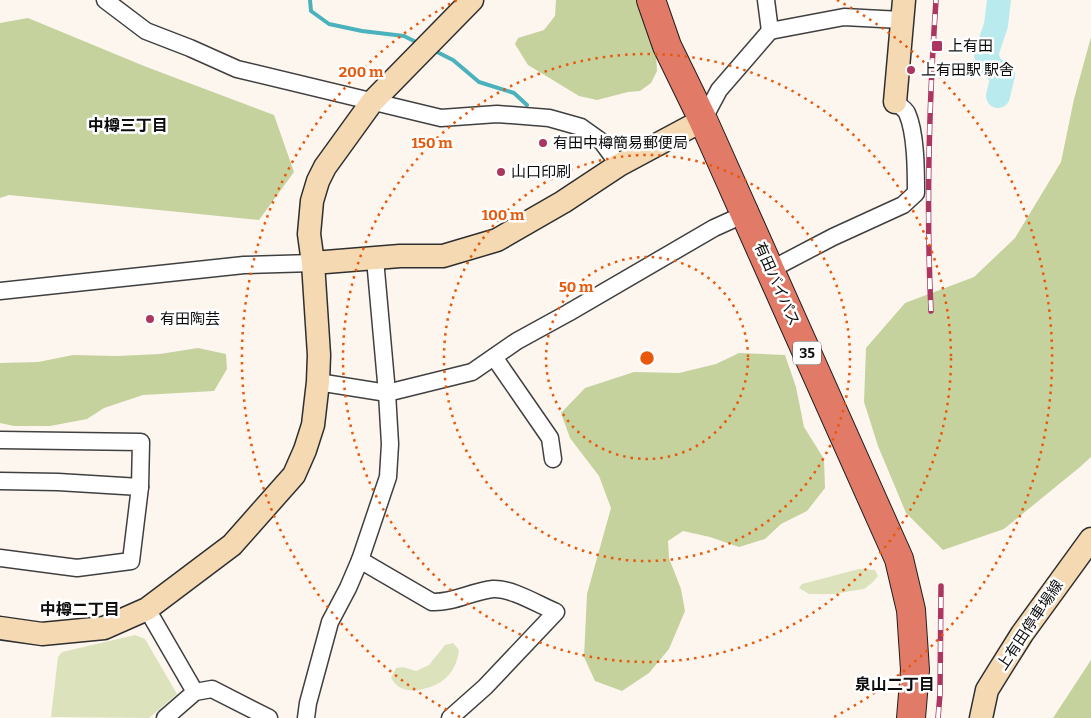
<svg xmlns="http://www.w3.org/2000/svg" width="1091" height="718" font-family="Bitter,'Noto Sans JP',serif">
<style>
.green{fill:#dce3bc}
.forest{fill:#c5d29e}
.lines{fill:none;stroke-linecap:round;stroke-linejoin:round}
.stream{stroke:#4ab2bc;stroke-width:4}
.river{stroke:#b9ebee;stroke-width:24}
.street-casing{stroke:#404040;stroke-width:19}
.secondary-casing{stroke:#2f2f2f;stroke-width:25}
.highway-casing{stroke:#1e1e1e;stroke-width:30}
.street{stroke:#fff;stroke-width:16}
.secondary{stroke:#f5d9b2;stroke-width:22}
.highway{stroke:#e27a68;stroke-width:28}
.rail-casing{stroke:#ab3660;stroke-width:5.5}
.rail{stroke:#fff;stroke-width:4;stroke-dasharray:11;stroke-linecap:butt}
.ring{fill:none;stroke:#e8590c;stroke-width:2.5;stroke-dasharray:2.5 5}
.poi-dot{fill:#ab3660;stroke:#fff;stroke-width:2}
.labels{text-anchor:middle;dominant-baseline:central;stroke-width:5;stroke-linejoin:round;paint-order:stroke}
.shield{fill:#fff;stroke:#565656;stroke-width:1}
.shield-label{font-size:14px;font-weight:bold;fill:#0d0d0d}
.poi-label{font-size:15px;fill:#0d0d0d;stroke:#fff;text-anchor:start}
.street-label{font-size:15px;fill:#0d0d0d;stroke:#fff}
.neighbourhood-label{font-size:16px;font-weight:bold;fill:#0d0d0d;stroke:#fff}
.centre{fill:#e8590c;stroke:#fff;stroke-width:2.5}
.ring-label{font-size:15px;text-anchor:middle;font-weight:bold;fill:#e8590c;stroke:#fff;stroke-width:5;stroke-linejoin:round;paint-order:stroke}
</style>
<rect width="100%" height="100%" fill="#fdf6ef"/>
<g class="green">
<path d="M859,569l16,1 3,6 -6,7 -8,6 -13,2 -17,3h-25l-10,-6 3,-4z"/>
<path d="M135,635l10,4 32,55 -28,24 -98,-1 7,-60 4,-5z"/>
<path d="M453,643l6,7c-3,24 -17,36 -41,40 -6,1 -14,0 -19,-3 -3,-2 -6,-6 -8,-9l5,-10 7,-1 13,4 13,-6 16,-20z"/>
</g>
<g class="forest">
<path d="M556,0h82l18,53 1,18 -6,12 -11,8 -12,1 -31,8 -18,-4 -51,-31 -13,-21 3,-6 26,-8 11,-14z"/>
<path d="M28,18l116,48 130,49 20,57 -35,48 -250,-25 -9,3v-175z"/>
<path d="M1091,37v420l-11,10 -76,62 -61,21 -37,-37 -28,-67 -14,-44 2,-54 39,-45 69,-26 41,-39 46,-76 13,-63z"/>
<path d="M198,348l28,6 1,15 -13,22 -71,4 -39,13 -17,11 -37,7h-36l-14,-3v-60l38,-1 35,-7 44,1 43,-2z"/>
<path d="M739,353l46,2 11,32 8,40 20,32 1,29 -18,23 -26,13 -16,15 -26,8 -29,-10 -27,-6 -15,10 1,17 12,31 4,22 -16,38 -20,24 -27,18 -27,-10 -11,-24 3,-63 24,-86 -12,-32 -29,-38 -9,-25 24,-25 49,-16 45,1 37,-9z"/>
<path d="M1091,660v58h-38z"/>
</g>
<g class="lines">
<g class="stream">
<path d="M310,0l1,11 18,13 33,7 42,5 14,7"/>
<path d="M433,50l20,10 26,22 35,11 13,12"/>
</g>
<path class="river" d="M998,96l5,-21 -12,-8 -5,-12 10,-30 3,-25"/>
<g class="street-casing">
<g id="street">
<path d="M105,0l41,31 44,17 47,21 204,49 56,-4 52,4 32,9 21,15 17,23"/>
<path d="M770,31l74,-14 57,3"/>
<path d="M703,120l16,-30 51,-59 -4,-31"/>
<path d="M770,270l63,-33 70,-32 13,-12c0,-22 0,-60 -9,-80 -2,-4 -8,-8 -12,-11"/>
<path d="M0,291l244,-26 69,-2"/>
<path d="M494,357l56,81 3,21"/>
<path d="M318,382l69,11 85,-21 45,-31 51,-28 146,-85 31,-14"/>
<path d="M0,440l141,2 -1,45"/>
<path d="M0,481l58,1 82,5 -9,74 -54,7 -77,-10"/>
<path d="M360,560l72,42c22,1 40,-11 61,-13 19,-1 46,16 63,23l-71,75 -35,31"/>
<path d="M147,609l48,83"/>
<path d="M165,718l30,-26 17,-3 57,29"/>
<path d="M306,718l2,-15 22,-81 18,-34 12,-28 28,-83 2,-33 -3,-51 -12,-134"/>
</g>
</g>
<g class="secondary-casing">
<g id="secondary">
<path d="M895,102l9,-102"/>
<path d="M313,263l87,-7h43l54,-16 66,-38 56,-37 84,-45"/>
<path d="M0,628l42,6 62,-6 43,-19 85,-64 62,-70 11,-25 8,-25 5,-43 1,-27 -6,-92 -4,-29 3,-33 6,-20 7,-14 47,-65 100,-102"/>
<path d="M981,718l6,-28 13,-21 22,-35 69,-95"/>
</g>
</g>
<g class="highway-casing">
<path id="highway" d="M651,0l16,46 36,74 196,439 12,51 4,60 -4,48"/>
</g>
<use href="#street" class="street"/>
<use href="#secondary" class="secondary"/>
<use href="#highway" class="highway"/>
<g class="rail-casing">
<g id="rail">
<path d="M931,311c-5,-103 -2,-208 5,-311"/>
<path d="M938,718l2,-24 1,-108"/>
</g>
</g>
<use href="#rail" class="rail"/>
</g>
<g class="ring">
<circle cx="647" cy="358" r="101"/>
<circle cx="647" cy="358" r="203"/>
<circle cx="647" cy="358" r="304"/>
<path d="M460 717A405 405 0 0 1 457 0M837 0A405 405 0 0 1 834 717"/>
</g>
<g class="poi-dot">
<rect x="931" y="40" width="12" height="12" rx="2.5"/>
<circle cx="911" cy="70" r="5"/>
<circle cx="543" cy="143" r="5"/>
<circle cx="501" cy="172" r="5"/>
<circle cx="150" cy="319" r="5"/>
</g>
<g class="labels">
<rect class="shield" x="793" y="341.5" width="28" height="23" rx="4"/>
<g class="shield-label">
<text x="807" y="353">35</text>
</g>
<g class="poi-label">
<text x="948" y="46">上有田</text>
<text x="921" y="70">上有田駅 駅舎</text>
<text x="553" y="143">有田中樽簡易郵便局</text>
<text x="511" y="172">山口印刷</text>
<text x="160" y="319">有田陶芸</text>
</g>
<g class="street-label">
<text transform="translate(777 284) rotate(66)">有田バイパス</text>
<text transform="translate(1030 625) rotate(-56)">上有田停車場線</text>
</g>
<g class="neighbourhood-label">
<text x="128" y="125">中樽三丁目</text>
<text x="80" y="609">中樽二丁目</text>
<text x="895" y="684">泉山二丁目</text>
</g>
</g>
<circle cx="647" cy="358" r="8" class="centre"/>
<g class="ring-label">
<text x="361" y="77">200 m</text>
<text x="432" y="148">150 m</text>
<text x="503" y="220">100 m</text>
<text x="576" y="292">50 m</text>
</g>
</svg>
